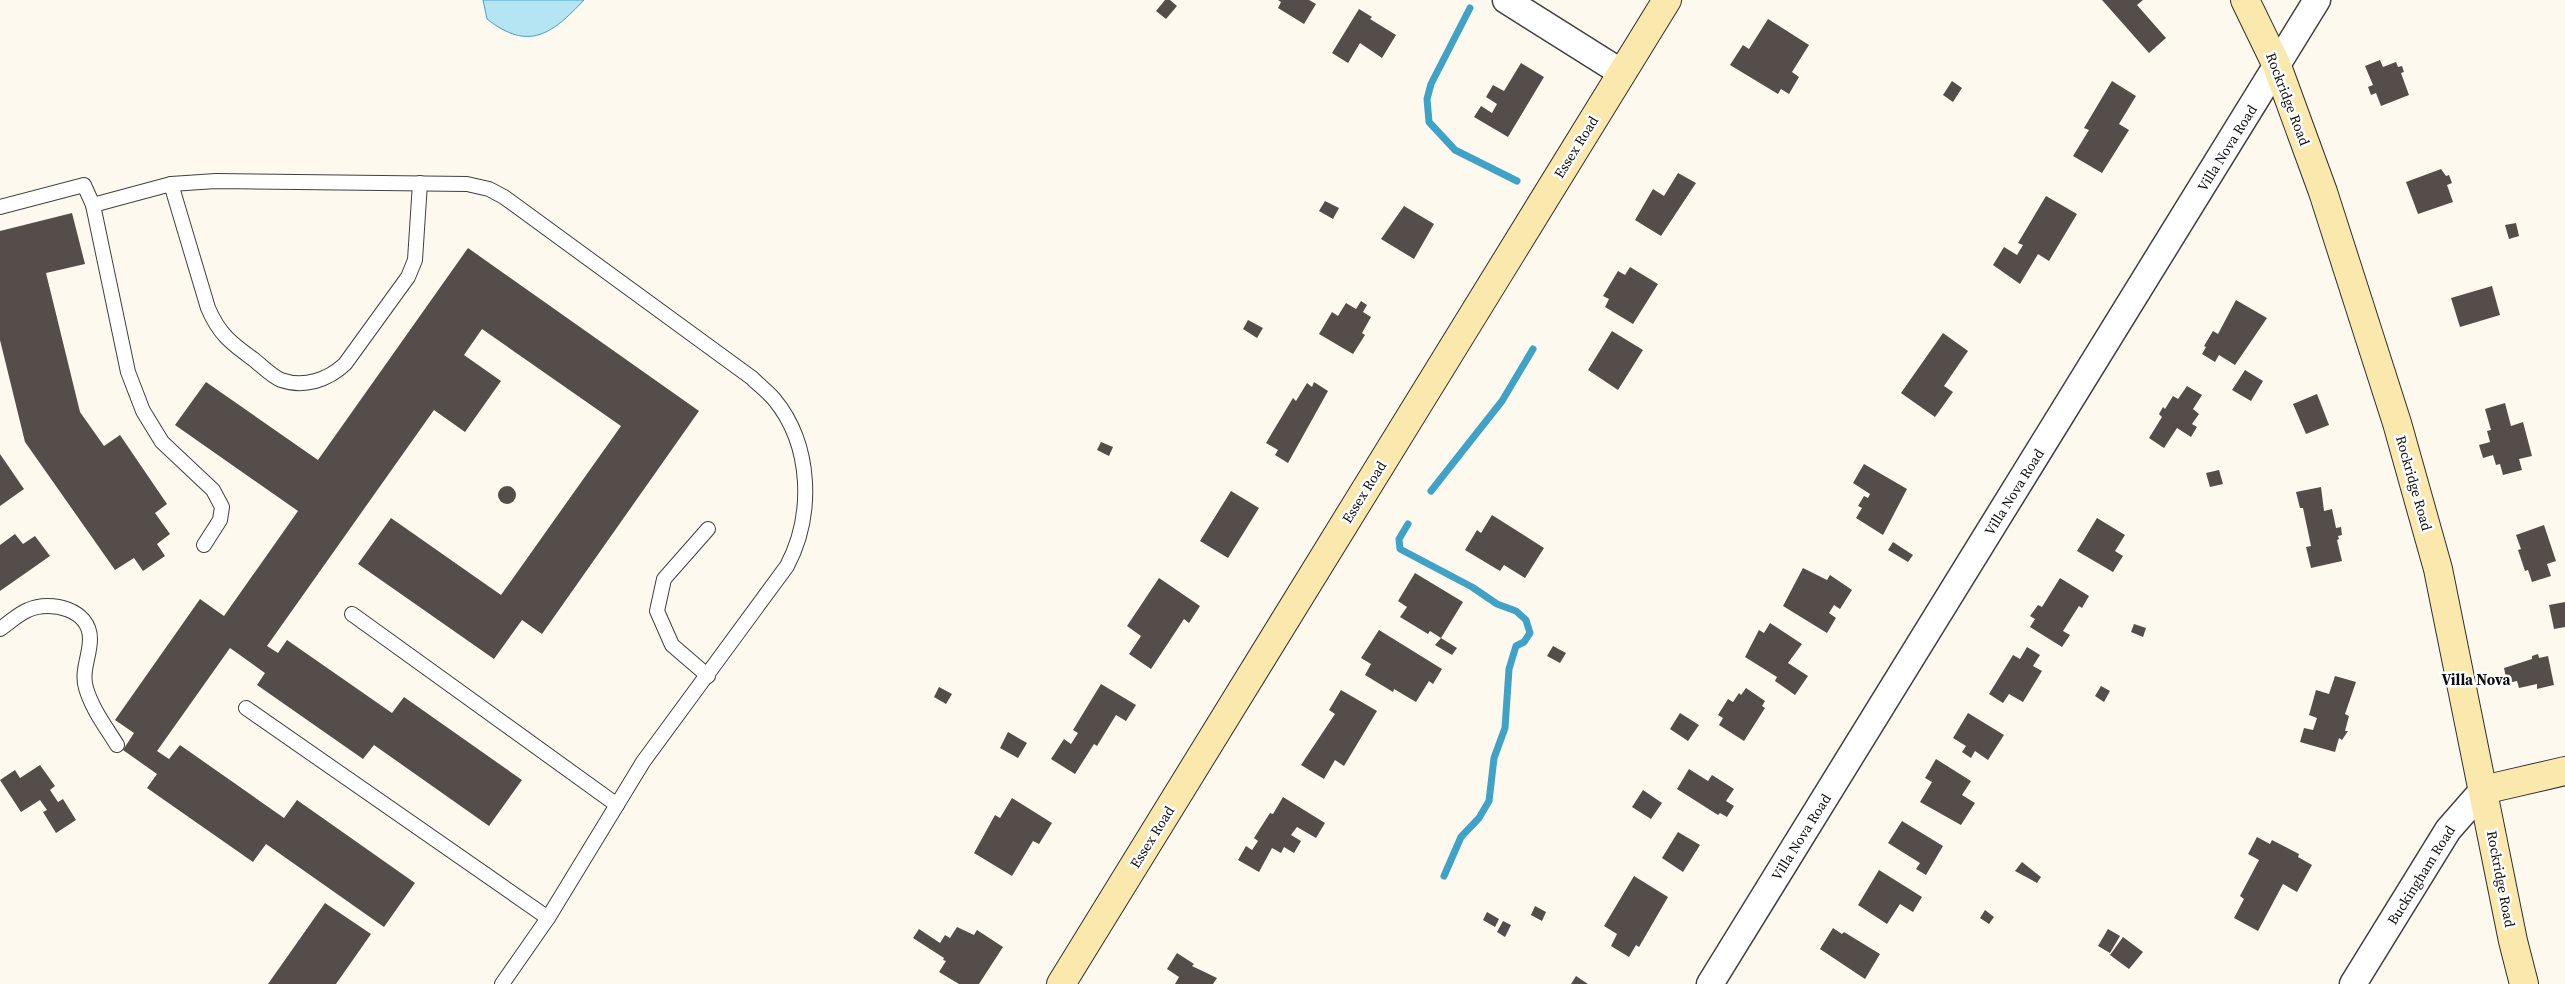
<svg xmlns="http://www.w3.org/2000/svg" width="2565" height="984" font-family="'Source Serif 4',serif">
<rect width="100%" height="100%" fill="#fef9ee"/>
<path fill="#b5e4f3" stroke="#40a2c7" d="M483 0H584C552 34 529 52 487 19Z"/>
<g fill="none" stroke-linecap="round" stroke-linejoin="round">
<g stroke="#40a2c7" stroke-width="7">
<path d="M1470 8 1431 84 1427 99 1429 122 1455 150 1517 181"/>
<path d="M1431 491 1502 401 1533 349"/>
<path d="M1408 524 1399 539 1400 549 1472 587 1497 604 1516 611 1526 620 1530 633 1524 642 1516 646 1509 669 1505 728 1494 758 1489 801 1479 818 1461 837 1444 876"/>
</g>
</g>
<g fill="#554d4a">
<path d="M1165 0H1170L1177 6 1166 19 1156 11Z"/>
<path d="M1278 0H1309L1316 4 1304 24 1278 8 1281 2Z"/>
<path d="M2102 0H2143L2137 5 2166 38 2149 53Z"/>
<path d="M1359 9 1372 17 1370 19 1396 35 1382 58 1360 43 1348 63 1332 53Z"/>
<path d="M1768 19 1809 45 1792 72 1799 77 1789 94 1781 89 1778 94 1730 65 1743 45 1749 49Z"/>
<path d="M2380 60 2383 67 2396 62 2398 67 2402 66 2404 72 2401 73 2409 95 2381 106 2376 93 2371 95 2368 87 2373 85 2365 66Z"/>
<path d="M1521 63 1544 77 1508 137 1474 117 1481 106 1492 113 1497 104 1486 97 1493 85 1504 91Z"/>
<path d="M1952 81 1962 88 1953 102 1943 95Z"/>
<path d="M2112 81 2136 96 2119 124 2129 130 2102 173 2073 156 2089 130 2084 128Z"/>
<path d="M2441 169 2446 176 2449 175 2452 183 2447 185 2453 202 2418 214 2406 182Z"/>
<path d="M1678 173 1696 183 1661 236 1635 220 1653 189 1664 196Z"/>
<path d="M2046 196 2077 214 2049 261 2038 254 2020 284 1993 265 2004 247 2017 255 2023 245 2018 243Z"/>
<path d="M1325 201 1339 208 1333 219 1319 211Z"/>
<path d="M1404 206 1434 224 1414 259 1381 239Z"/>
<path d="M72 213 85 264 46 273 80 412 104 446 120 435 167 504 155 513 170 534 157 544 165 556 143 571 134 558 115 570 25 442 0 340V231Z"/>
<path d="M2516 223 2519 236 2509 239 2505 225Z"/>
<path d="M468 248 699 411 542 634 522 620 494 659 358 564 391 518 501 595 621 426 482 329 464 355 501 381 465 432 434 410 267 646 278 653 287 640 392 713 404 697 522 780 489 826 374 745 363 759 257 685 265 673 230 648 157 751 169 759 180 745 284 818 297 800 415 883 384 927 266 844 253 862 147 788 157 774 123 750 134 733 115 720 200 599 224 616 298 511 175 425 206 382 318 460Z"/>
<path d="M1630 267 1658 284 1633 324 1605 307 1609 299 1603 296 1618 271 1625 275Z"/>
<path d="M2492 286 2500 315 2460 327 2451 298Z"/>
<path d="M2236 300 2267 318 2235 365 2219 355 2215 362 2202 354 2206 347 2204 346 2213 331 2218 334Z"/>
<path d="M1361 301 1367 305 1363 312 1371 317 1362 333 1365 335 1353 354 1319 334 1332 312 1338 316 1346 303 1356 309Z"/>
<path d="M1248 320 1263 328 1257 338 1243 329Z"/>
<path d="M1612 331 1643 350 1618 390 1588 370Z"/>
<path d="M1943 333 1968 351 1944 386 1953 392 1935 417 1901 393Z"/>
<path d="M2245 370 2263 381 2251 401 2232 390Z"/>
<path d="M1314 382 1328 391 1288 463 1275 455 1278 450 1266 443 1293 398 1296 401 1307 383 1312 387Z"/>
<path d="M2187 386 2202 395 2193 409 2199 414 2192 424 2197 427 2191 437 2177 428 2164 448 2149 438 2162 417 2159 414 2163 407 2165 409 2173 396 2178 399Z"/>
<path d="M2317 394 2329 425 2306 434 2293 404Z"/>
<path d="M2505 403 2511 426 2523 422 2532 456 2519 459 2522 470 2503 475 2500 464 2496 465 2493 455 2483 458 2479 445 2490 442 2487 431 2491 430 2485 409Z"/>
<path d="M1101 442 1113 447 1109 456 1097 450Z"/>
<path d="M0 454 24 489 0 506Z"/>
<path d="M1864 464 1907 489 1883 535 1856 518 1862 508 1858 506 1864 496 1868 498 1870 494 1853 483Z"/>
<path d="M2219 470 2223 484 2210 487 2206 473Z"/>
<circle cx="507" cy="495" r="9"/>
<path d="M2321 487 2324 511 2332 509 2336 528 2341 527 2342 535 2338 536 2339 539 2337 540 2342 561 2311 568 2306 547 2311 546 2303 508H2300L2296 492Z"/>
<path d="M1231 491 1259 508 1228 558 1200 541Z"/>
<path d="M1492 515 1544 548 1525 578 1504 565 1500 571 1465 550 1477 530 1481 533Z"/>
<path d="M2097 518 2125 535 2115 551 2123 556 2113 572 2077 551Z"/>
<path d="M2544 525 2556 561 2547 564 2551 576 2532 582 2528 570 2525 571 2518 550 2521 549 2516 535Z"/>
<path d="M15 534 23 544 35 536 50 556 0 591V545Z"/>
<path d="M1893 542 1913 555 1908 562 1888 550Z"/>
<path d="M1803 568 1827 580 1830 575 1852 590 1840 609 1834 605 1829 613 1836 618 1827 633 1783 606Z"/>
<path d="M1415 573 1463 602 1441 638 1430 631 1428 634 1400 617 1407 607 1398 601Z"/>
<path d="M1159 578 1200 606 1189 623 1184 619 1151 669 1129 654 1141 636 1127 626Z"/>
<path d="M2060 578 2089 596 2082 608 2079 606 2063 631 2070 635 2062 647 2030 627 2035 619 2030 616 2038 605 2042 607Z"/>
<path d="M2565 602V627L2554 629 2549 605Z"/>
<path d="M1770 623 1802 644 1788 663 1808 676 1795 695 1775 681 1777 677 1745 657 1759 630 1764 633Z"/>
<path d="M2134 624 2146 628 2143 637 2131 632Z"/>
<path d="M1379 630 1442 669 1433 684 1429 681 1416 702 1394 689 1393 692 1365 675 1371 664 1361 658Z"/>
<path d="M1441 638 1457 648 1452 655 1435 645Z"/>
<path d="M1553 646 1566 653 1560 663 1547 656Z"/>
<path d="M2027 647 2040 655 2033 666 2042 671 2023 702 2009 694 2003 703 1989 694 2013 655 2020 659Z"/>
<path d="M2538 654 2539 658 2548 656 2554 685 2537 689V684L2519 688 2517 681 2507 683 2504 668 2532 659V656Z"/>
<path d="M2335 676 2356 682 2345 714 2349 716 2345 731H2348L2342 740 2339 738 2335 752 2300 742 2304 728 2313 730 2317 718 2309 715 2316 690 2329 694Z"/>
<path d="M1101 684 1136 705 1126 721 1116 715 1097 746 1094 744 1075 774 1051 759 1064 739 1071 744 1078 733 1073 730Z"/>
<path d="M2101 686 2110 691 2104 702 2095 696Z"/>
<path d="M939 687 952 694 946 704 934 697Z"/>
<path d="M1746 688 1765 701 1762 706 1765 708 1744 741 1719 725 1723 718 1718 715 1728 699 1733 702 1739 693 1741 695Z"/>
<path d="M1341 690 1377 711 1344 766 1335 760 1324 779 1301 765 1335 714 1329 710Z"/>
<path d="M1680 713 1699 725 1688 741 1670 729Z"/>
<path d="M1968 713 2004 735 1988 760 1975 751 1971 758 1962 752 1966 746 1953 738Z"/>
<path d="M1008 732 1027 743 1018 758 1000 748Z"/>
<path d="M1936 759 1971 781 1962 795 1975 803 1961 825 1920 802 1932 782 1925 778Z"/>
<path d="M40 765 55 786 50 790 58 802 63 799 76 820 56 833 43 812 47 810 40 800 21 812 0 780 15 770 20 778Z"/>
<path d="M1689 769 1708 781 1712 775 1734 789 1726 801 1734 806 1727 817 1720 813 1718 815 1677 789Z"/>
<path d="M1643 790 1662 803 1651 819 1632 807Z"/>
<path d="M1283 797 1325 823 1316 838 1297 827 1291 835 1301 841 1294 853 1284 847 1281 853 1272 848 1259 872 1238 860 1246 846 1252 850 1258 841 1254 838 1270 813 1273 814Z"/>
<path d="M1012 798 1052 823 1039 844 1033 841 1012 876 974 853 995 815 1000 818Z"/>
<path d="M1902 821 1943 846 1926 875 1916 869 1920 863 1888 843Z"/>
<path d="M1678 832 1700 845 1683 872 1662 858Z"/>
<path d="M2257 837 2270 844 2272 840 2299 854 2298 857 2312 865 2297 892 2283 884 2258 931 2234 918 2244 899 2240 896 2259 860 2248 854Z"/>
<path d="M2022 862 2041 877 2037 883 2015 871Z"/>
<path d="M1879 870 1922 897 1913 912 1900 904 1887 924 1858 905Z"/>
<path d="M1634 876 1668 897 1639 947 1636 945 1629 957 1611 946 1617 934 1604 926Z"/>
<path d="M325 903 371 934 336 984H268Z"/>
<path d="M1535 906 1546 912 1542 921 1531 915Z"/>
<path d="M1985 910 1994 917 1989 924 1980 918Z"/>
<path d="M1487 912 1499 919 1495 927 1483 920Z"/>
<path d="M1503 921 1511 925 1505 937 1497 932Z"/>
<path d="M957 927 974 935 977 930 1003 947 979 984H959L939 972 946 961 943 960 944 958 913 938 919 929 940 943 945 935 950 938Z"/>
<path d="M1833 928 1842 934 1844 932 1880 954 1865 979 1820 949Z"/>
<path d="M2108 929 2120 936 2110 953 2098 946Z"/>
<path d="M2123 937 2143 952 2129 969 2110 955Z"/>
<path d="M1177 953 1194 964 1192 966 1217 978 1213 984H1175L1179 977 1167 969Z"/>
<path d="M1576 976 1588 984H1571Z"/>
</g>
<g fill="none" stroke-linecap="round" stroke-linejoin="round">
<g stroke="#404040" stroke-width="16">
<g id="lane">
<path d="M171 184 208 308C219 334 231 343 253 359 261 365 271 376 281 380 304 388 328 380 345 364L408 277 415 260 420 183"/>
<path d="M93 205 171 184 216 181 467 184 489 189 504 197 752 378C759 385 768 392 774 399 812 445 814 515 787 566L643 762 548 918 502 984"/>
<path d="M0 207 84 185 93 205 128 372 143 411 162 442 213 490 222 507 220 520 204 545"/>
<path d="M708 529 664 579 657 611 672 645 708 676"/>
<path d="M352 614 617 805"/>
<path d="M0 629C9 623 18 614 28 610 51 600 90 609 90 639 90 656 81 671 86 688 92 709 106 727 117 745"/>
<path d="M246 708 548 918"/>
</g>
</g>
<g stroke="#404040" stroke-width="29">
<g id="street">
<path d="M1506 0 1622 73"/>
<path d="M1710 984 2317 0"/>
<path d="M2353 984 2448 830 2483 790"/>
</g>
</g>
<g stroke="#2f2f2f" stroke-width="30">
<g id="secondary">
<path d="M2245 0 2277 66 2323 192 2397 423 2438 569 2513 941 2524 984"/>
<path d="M2483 790 2565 771"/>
<path d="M1061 984 1667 0"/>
</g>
</g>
<use href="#lane" stroke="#fff" stroke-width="14"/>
<use href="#street" stroke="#fff" stroke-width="26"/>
<use href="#secondary" stroke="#fbe8ac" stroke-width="28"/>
</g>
<g text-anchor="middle" stroke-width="5" stroke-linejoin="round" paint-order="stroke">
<g font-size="14" fill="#0d0d0d" stroke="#fff">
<text transform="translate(2288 99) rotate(69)" y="5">Rockridge Road</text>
<text transform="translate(1576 147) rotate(-58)" y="5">Essex Road</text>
<text transform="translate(2227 148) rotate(-58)" y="5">Villa Nova Road</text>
<text transform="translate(2414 483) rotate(74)" y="5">Rockridge Road</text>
<text transform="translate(1364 492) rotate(-58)" y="5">Essex Road</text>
<text transform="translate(2014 492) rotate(-58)" y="5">Villa Nova Road</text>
<text transform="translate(1152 837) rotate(-58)" y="5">Essex Road</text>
<text transform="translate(1801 837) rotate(-58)" y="5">Villa Nova Road</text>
<text transform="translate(2421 875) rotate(-58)" y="5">Buckingham Road</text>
<text transform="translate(2501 879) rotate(79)" y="5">Rockridge Road</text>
</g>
<g font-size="15" font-weight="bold" fill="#0d0d0d" stroke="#fff">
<text x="2476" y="685">Villa Nova</text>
</g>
</g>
</svg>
